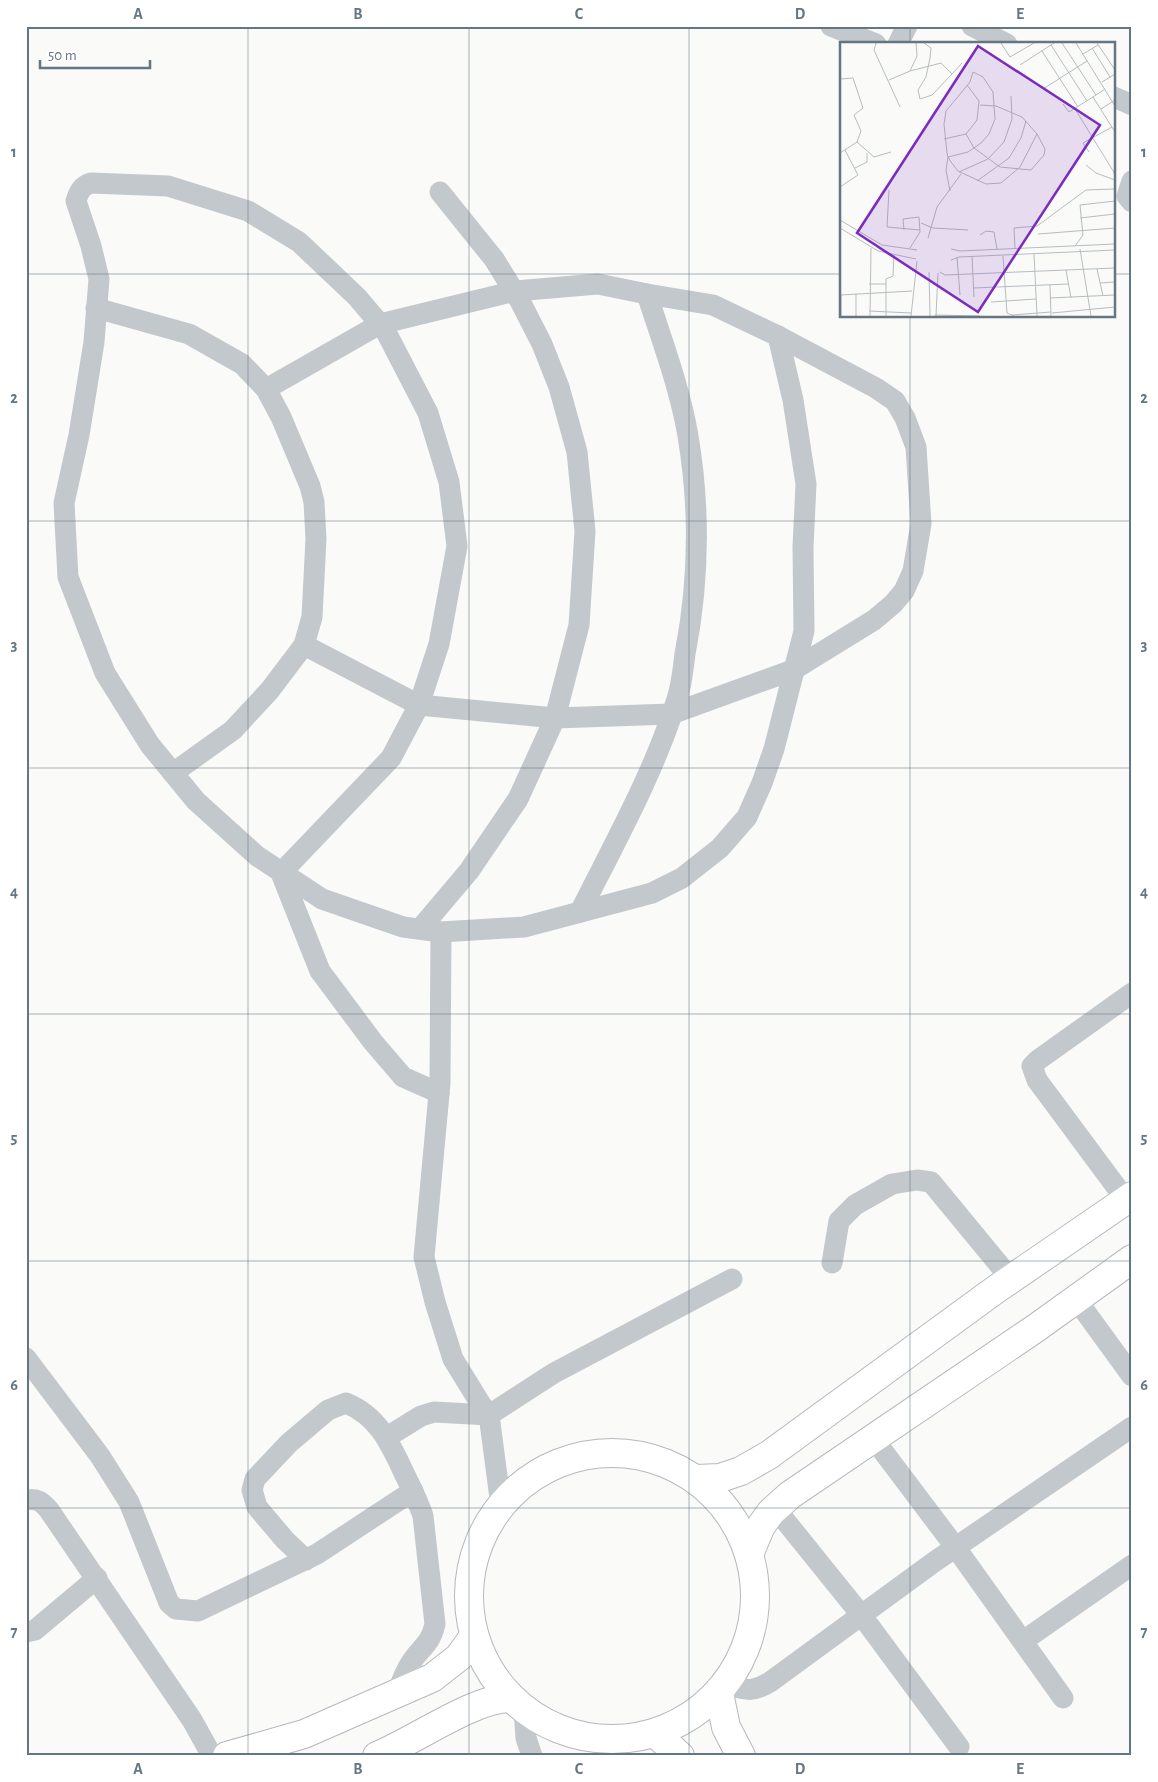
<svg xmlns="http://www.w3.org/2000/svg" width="1158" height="1782" font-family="'Alegreya Sans',sans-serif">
<rect width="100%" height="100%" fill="#fafaf8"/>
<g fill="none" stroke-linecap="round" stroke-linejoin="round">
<g stroke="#b5babe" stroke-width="30">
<g id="major">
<path d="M697 1479 720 1478 741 1471 769 1455 995 1290 1132 1196"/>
<path d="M750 1552 761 1526 771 1512 790 1495 1036 1328 1132 1259"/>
</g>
</g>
<g stroke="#b4b9bd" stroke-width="30">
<g id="highway">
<circle cx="612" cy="1596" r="143"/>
<path d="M719 1693 726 1727 741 1756"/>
<path d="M655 1733 680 1756"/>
<path d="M227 1756 304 1734 432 1678 459 1657 474 1636"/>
<path d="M377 1756C414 1741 474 1698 510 1698"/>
</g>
</g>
<g stroke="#c3c8cc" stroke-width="21">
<path d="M831 26 876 44"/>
<path d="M972 26 1007 44"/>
<path d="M898 44 907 26"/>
<path d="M1114 97 1132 105"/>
<path d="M1132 181 1127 196 1132 202"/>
<path d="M96 308 189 334 242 364 266 389 281 417 310 486 314 502 316 539 312 617 304 645 270 690 233 730 173 773"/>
<path d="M266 389 380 324 515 291 598 284 647 294 713 305 778 336 876 388 895 401 905 418 916 447 921 524 913 571 904 591 893 604 874 620 793 670 671 714 555 718 419 705 304 645"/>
<path d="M580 912C615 842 654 773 677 699 682 684 683 669 685 654 699 582 700 508 688 436 680 388 662 341 647 294"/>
<path d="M420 929 469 871 518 799 555 718 579 625 585 531 577 452 559 387 542 344 520 301 494 259 440 192"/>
<path d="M441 932 440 1083 424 1257 435 1302 453 1359 480 1403 489 1415 501 1506"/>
<path d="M439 1093 403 1077 373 1042 320 971 281 873 391 758 419 705 439 644 457 546 449 482 428 413 385 330 357 297 299 242 248 211 168 186 91 183C82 186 79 191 76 201L91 246 99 279 94 342 79 435 64 503 68 577 105 673 150 745 196 801 257 856 322 899 403 927 441 932 524 927 652 893 682 878 720 848 747 817 762 783 774 749 804 631 803 547 806 484 793 400 778 336"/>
<path d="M1126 1200 1037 1080 1032 1066 1038 1060 1132 993"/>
<path d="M832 1263 839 1221 855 1205 892 1184 917 1180 931 1182 1011 1279"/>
<path d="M1076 1299 1132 1376"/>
<path d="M26 1358 100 1456 129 1502 169 1603 176 1609 198 1611 317 1554 413 1491"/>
<path d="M387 1437 421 1416 434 1412 489 1415 554 1373 732 1279"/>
<path d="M873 1438 956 1548 1063 1698"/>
<path d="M26 1500C38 1498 42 1502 49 1510L192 1720 212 1756"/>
<path d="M775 1508 862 1616 959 1747"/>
<path d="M306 1560 285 1540 257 1507 252 1490 255 1479 289 1443 328 1410 346 1403C378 1416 390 1443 404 1473 411 1487 418 1501 423 1516L435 1624C430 1645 423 1645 412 1661 405 1671 401 1684 396 1694"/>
<path d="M26 1632 35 1630 97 1578"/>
<path d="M1023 1641 1132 1565"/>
<path d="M724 1684C745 1689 750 1694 770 1682L934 1562 1132 1427"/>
<path d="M524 1710 526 1738 532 1756"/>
</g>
<use href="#major" stroke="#fff" stroke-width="28"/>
<use href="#highway" stroke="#fff" stroke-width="28"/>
</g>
<path fill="none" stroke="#657683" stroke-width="1" stroke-opacity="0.55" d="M248 26V1756M469 26V1756M689 26V1756M910 26V44M26 274H842M1114 274H1132M910 316V1756M26 521H1132M26 768H1132M26 1014H1132M26 1261H1132M26 1508H1132"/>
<g transform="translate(840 42)">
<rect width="275" height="275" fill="#fafaf8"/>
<path fill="none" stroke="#b5bdc2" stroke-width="1" d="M36 1 34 8 60 65M76 1 77 14 70 29 101 21 112 32 122 21M84 1 91 6 90 16 86 35 78 48 80 57 92 53 112 32M161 1 170 15 194 1M222 1 256 53 265 47M236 1 275 64M257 1 275 28M211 3 247 59M252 6 270 35M202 9 238 65M243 12 258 3M180 23 214 1M0 37 13 36 23 66 14 73 21 89 17 100 0 111M49 38 70 29M262 40 275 32M203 47 247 19M253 55 275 90M223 62 229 70 256 53M235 67 275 132M261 67 275 58M126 92 134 106 160 125 191 128 204 113 205 107 197 92 182 75 156 64 140 63M104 97 126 92 137 78 139 59 127 43M17 100 34 115 51 110M249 110 243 101 272 85M246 123 256 131 275 138M15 126 27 120V111M119 130 148 117 164 100 172 77 171 54M137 139 169 116 181 96 186 79M0 145 18 133 5 108M49 148 47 185 80 188M110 149 106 128 108 115 128 110 141 101 149 92 155 77 153 50 143 35 133 30 130 40 106 69 104 82 107 111 108 115 111 120 118 129 146 142 161 141 180 125 197 92M240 176 275 172M0 178 42 203 77 208M81 181 93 186 128 188M0 186 38 209 76 217M64 188 63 177 79 175 80 190 70 206M198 192 275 186M140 193 146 189 154 190 157 207M88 196 97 165 121 132M235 204 243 193 240 163 275 159M111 207 120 209 275 202M175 207 174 186 197 184 246 148 275 147M240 207 251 274M194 212 197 274M132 214 134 255M163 214 167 271 174 274M117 215 120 253M111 218 119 215 275 208M257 227 263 254M226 228 231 256M89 230 90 274M100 230 105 233 275 226M260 241 275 240M29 242H46M210 243 211 274M134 246 228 242M0 253 72 249M210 256 275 253M151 260 196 257M29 269 71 271M212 271 275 265M95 273 140 274M172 273 211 270M1 274V253M16 274V252M30 274 31 206M46 274V237L53 234 54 213M71 274 77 219M96 274 98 231"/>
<path fill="#7b2cbf" fill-opacity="0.15" stroke="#7b2cbf" stroke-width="2.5" d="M138 4 260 83 138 270 17 191Z"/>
<rect width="275" height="275" fill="none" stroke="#657683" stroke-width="2.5"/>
</g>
<rect width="1158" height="1782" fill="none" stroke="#ffffff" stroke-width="55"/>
<path d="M40 60v8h110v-8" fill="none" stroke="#657683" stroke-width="2.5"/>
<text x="48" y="60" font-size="15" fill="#657683" stroke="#ffffff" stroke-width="4" paint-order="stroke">50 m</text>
<rect x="28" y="28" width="1102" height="1726" fill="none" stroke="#657683" stroke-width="2"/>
<g font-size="16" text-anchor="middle" font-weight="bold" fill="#657683">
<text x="138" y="19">A</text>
<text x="358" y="19">B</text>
<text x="579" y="19">C</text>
<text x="800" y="19">D</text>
<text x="1020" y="19">E</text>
<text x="14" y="157">1</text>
<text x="1144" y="157">1</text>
<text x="14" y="403">2</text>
<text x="1144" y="403">2</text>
<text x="14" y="650">3</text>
<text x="1144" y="650">3</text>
<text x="14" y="897">4</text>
<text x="1144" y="897">4</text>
<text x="14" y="1143">5</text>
<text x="1144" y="1143">5</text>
<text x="14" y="1390">6</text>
<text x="1144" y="1390">6</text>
<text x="14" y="1637">7</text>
<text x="1144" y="1637">7</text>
<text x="138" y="1774">A</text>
<text x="358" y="1774">B</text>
<text x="579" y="1774">C</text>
<text x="800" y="1774">D</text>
<text x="1020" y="1774">E</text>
</g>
</svg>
